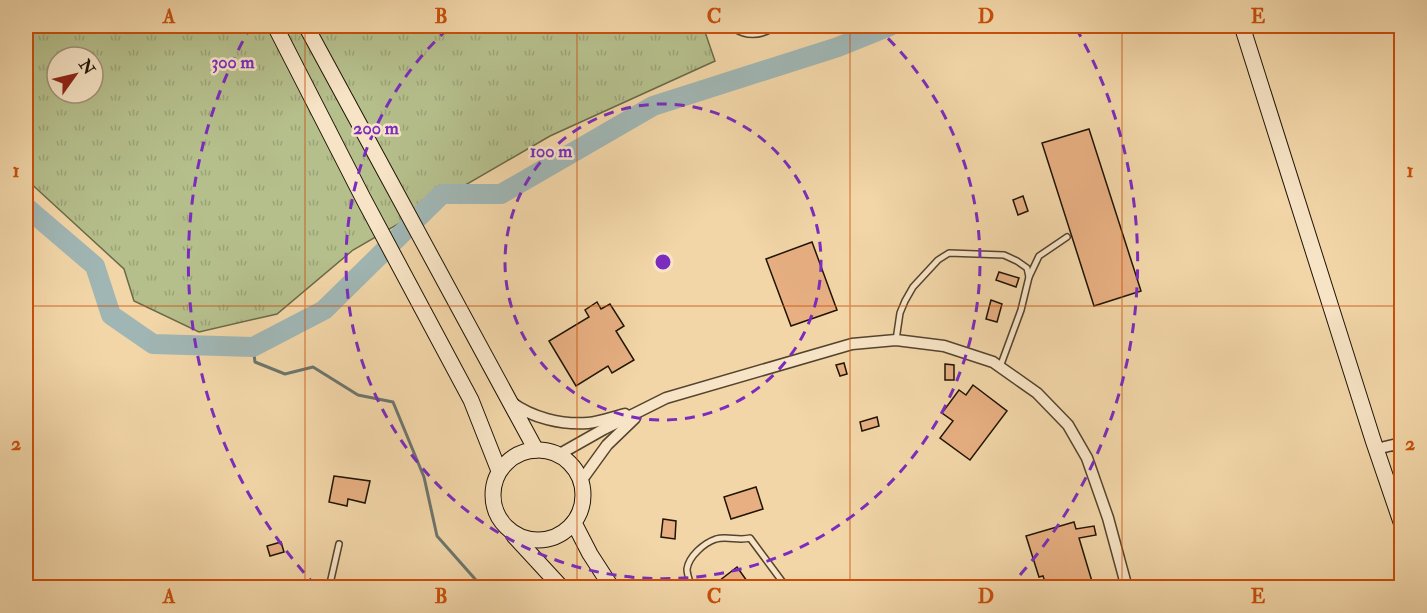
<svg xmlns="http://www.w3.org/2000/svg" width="1427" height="613" font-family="'IM FELL Double Pica',serif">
<defs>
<pattern id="grass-tufts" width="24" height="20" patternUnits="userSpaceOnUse" patternTransform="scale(1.5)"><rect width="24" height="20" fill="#b5bf8c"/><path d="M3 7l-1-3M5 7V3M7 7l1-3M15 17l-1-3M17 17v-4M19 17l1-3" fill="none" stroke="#9ba377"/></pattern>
</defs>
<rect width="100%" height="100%" fill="#f2d6a8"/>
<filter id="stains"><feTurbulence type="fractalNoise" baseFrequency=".00333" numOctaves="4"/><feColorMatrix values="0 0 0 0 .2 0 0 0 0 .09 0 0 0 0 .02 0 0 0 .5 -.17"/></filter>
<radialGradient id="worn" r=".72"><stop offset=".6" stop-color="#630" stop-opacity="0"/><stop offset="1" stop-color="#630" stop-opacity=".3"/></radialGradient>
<path fill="url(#grass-tufts)" stroke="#6a6a48" stroke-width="1.5" fill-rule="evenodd" d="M26 26H703L715 61 550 136 353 250 277 314 199 332 134 301 124 269 26 179ZM57 57H93V93H57Z"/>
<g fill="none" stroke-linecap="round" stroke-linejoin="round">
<path stroke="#6c756e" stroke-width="3" d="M253 347 255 362 285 374 313 367 358 395 393 402 424 477 437 536 483 588"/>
<path stroke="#a0b6b4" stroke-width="20" d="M26 207 95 266 111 315 153 344 253 347 324 310 442 194H501L653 106 838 47 890 26"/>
</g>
<g fill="#e7af82" stroke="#1f1405" stroke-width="1.5">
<path d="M1089 129 1141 291 1094 306 1042 143Z"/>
<path d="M1023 196 1028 211 1018 215 1013 200Z"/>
<path d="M812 242 837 310 791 326 766 259Z"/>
<path d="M999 272 1019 278 1016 287 996 280Z"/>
<path d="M991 300 1002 304 997 322 986 319Z"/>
<path d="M597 302 601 309 610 304 624 326 616 331 634 360 612 373 608 366 576 386 549 341 589 317 585 310Z"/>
<path d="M844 363 847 374 840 376 836 365Z"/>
<path d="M945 364 954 365V380H945Z"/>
<path d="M973 385 1007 411 970 460 940 438 953 421 942 413 959 390 966 395Z"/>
<path d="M877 417 879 426 862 431 860 422Z"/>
<path d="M334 476 370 481 365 503 348 499 347 506 329 502Z"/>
<path d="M756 487 763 509 731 519 724 497Z"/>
<path d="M663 519 676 521 675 539 661 537Z"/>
<path d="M1074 522 1076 529 1094 526 1096 535 1079 538 1094 588H1062L1061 585 1047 588 1043 576 1039 577 1026 536Z"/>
<path d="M281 542 284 552 270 556 267 546Z"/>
<path d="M737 567 752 588H710Z"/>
</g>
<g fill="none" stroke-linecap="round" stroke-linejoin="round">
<g stroke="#54442e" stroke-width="8">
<g id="lane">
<path d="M1029 277 1039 256 1067 237"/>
<path d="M896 340 900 313 905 301 913 287 938 260 949 253 1004 255 1017 261 1027 268 1029 277 1021 310 1000 367"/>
<path d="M329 588 339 544"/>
<path d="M692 588C690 582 687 575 687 569 689 556 704 543 716 539 727 536 739 541 750 538L787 588"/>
</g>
</g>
<g stroke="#54442e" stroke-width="13">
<g id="street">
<path d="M735 26C747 34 760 33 772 26"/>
<path d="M511 402C532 418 562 425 588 423 600 422 613 417 625 414"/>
<path d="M1376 449 1393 445 1402 449"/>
<path d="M558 455 604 429 666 398 852 344 896 340 944 346 993 362 1037 393 1068 425 1087 458 1108 518 1127 588"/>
<path d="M581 481 607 445 635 418"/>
</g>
</g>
<g stroke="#1f1405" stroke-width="17">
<g id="secondary">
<path d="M275 26 363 198 471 400 499 471"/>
<path d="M306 26 536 450"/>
<path d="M1242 26 1373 440 1402 525"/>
<circle cx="538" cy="495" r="45"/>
<path d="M574 523 590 554 612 588"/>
<path d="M514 536 562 588"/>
</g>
</g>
<use href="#lane" stroke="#f7e4c6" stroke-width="5"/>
<use href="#street" stroke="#f7e4c6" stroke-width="10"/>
<use href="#secondary" stroke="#f7e4c6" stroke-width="15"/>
</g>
<path fill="none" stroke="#ca4f0b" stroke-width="1.5" stroke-opacity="0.55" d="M305 26V588M577 26V588M850 26V588M1122 26V588M26 306H1402"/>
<g fill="none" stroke="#7b2cbf" stroke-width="3" stroke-dasharray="10 8">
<circle cx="663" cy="262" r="158"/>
<path d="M875 26A317 317 0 1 1 451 26"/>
<path d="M316 586A475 475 0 0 1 250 28M1076 28A475 475 0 0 1 1010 586"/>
</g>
<circle cx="663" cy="262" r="9" fill="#7b2cbf" stroke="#f7e4c6" stroke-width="3"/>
<g font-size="18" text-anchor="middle" font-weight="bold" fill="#7b2cbf" stroke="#f7e4c6" stroke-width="5" stroke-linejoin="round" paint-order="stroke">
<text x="233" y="68">300 m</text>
<text x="376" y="134">200 m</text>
<text x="551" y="157">100 m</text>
</g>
<rect width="1427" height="613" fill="none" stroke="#f2d6a8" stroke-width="66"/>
<g transform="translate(75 75) rotate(56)"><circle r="28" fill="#f7e4c6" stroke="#a19179" stroke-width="1.5"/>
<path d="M0-4.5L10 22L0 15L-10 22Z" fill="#8f2418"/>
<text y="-9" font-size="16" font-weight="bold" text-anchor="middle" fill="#1f1405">N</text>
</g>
<rect x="33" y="33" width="1361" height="547" fill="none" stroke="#ca4f0b" stroke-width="2"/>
<g font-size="20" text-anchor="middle" font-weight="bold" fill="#ca4f0b">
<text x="169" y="23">A</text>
<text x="441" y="23">B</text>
<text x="714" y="23">C</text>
<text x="986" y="23">D</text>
<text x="1258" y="23">E</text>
<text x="16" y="177">1</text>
<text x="1410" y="177">1</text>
<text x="16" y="450">2</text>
<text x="1410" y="450">2</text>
<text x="169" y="603">A</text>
<text x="441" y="603">B</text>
<text x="714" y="603">C</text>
<text x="986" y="603">D</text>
<text x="1258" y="603">E</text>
</g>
<rect width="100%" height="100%" filter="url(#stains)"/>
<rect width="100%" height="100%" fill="url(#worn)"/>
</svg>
